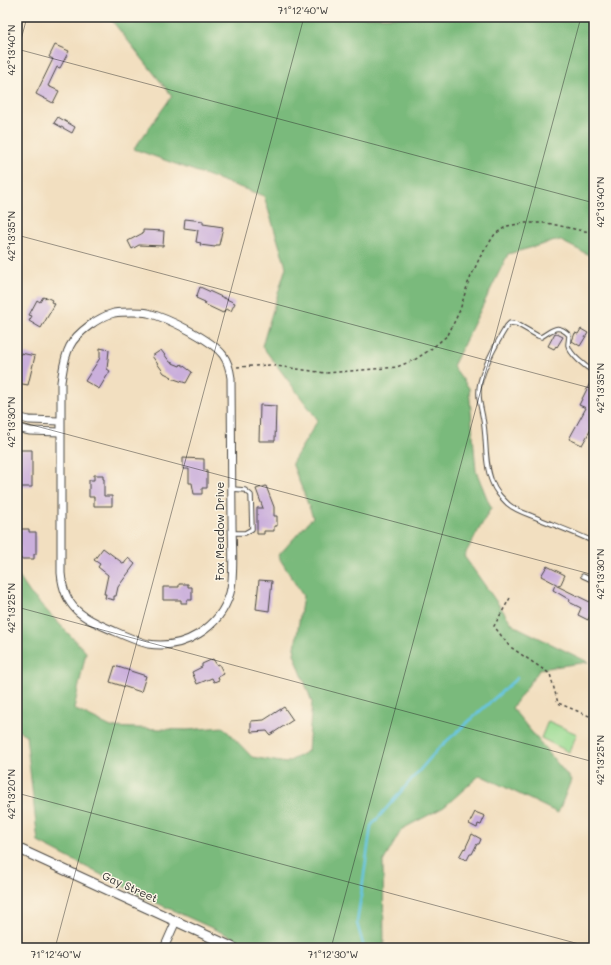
<svg xmlns="http://www.w3.org/2000/svg" width="611" height="965" font-family="Mali,sans-serif">
<rect width="100%" height="100%" fill="#fcf5e5"/>
<filter id="ink" filterUnits="userSpaceOnUse"><feTurbulence type="fractalNoise" baseFrequency=".025" numOctaves="2"/><feDisplacementMap in="SourceGraphic" scale="8" xChannelSelector="R" yChannelSelector="G"/><feConvolveMatrix kernelMatrix="1 2 1 2 8 2 1 2 1" color-interpolation-filters="sRGB"/></filter>
<filter id="wash" filterUnits="userSpaceOnUse"><feTurbulence type="fractalNoise" baseFrequency=".012" numOctaves="4" result="noise"/><feDisplacementMap in="SourceGraphic" scale="16" xChannelSelector="R" yChannelSelector="G"/><feGaussianBlur stdDeviation="0.9" result="paint"/><feColorMatrix in="noise" values="0 0 0 0 0 0 0 0 0 0 0 0 0 0 0 0 0 1.4 0 .05"/><feComposite in="paint" operator="in"/></filter>
<g filter="url(#wash)">
<rect width="100%" height="100%" fill="#f2dfc0"/>
<path fill="#98da91" stroke="#62825e" d="M548 721 577 734 569 752 541 738Z"/>
<path fill="#7aba7b" stroke="#527253" d="M109 17H594V265L591 256 559 240 508 254 453 366 469 388 476 471 491 508 464 556 513 625 588 662 540 669 512 708 571 780 558 813 480 775 444 807 402 829 383 862 384 948H256L150 900 38 842 26 735 17 730V574L30 593 86 652 74 709 111 727 187 730 223 727 252 757 286 763 308 751 312 702 294 654 303 596 278 556 313 517 292 463 318 420 262 346 286 267 264 196 134 149 172 96Z"/>
<g fill="none" stroke-linecap="round" stroke-linejoin="round">
<path stroke="#67c6e5" stroke-width="2.5" d="M364 948 357 923 371 826 439 748 517 678"/>
</g>
<g id="blocks">
<g fill="#caafdc">
<path d="M55 45 69 51 60 68 57 67 48 86 59 91 53 103 36 94 53 59 49 57Z"/>
<path d="M58 117 75 127 72 133 54 123Z"/>
<path d="M185 219 203 221V224L223 227 219 245H216L215 247 200 245 201 243 196 242 198 230 184 228Z"/>
<path d="M143 230 164 231 163 246 139 245 132 249 128 241 143 233Z"/>
<path d="M200 287 235 303 231 311 226 309 223 313 204 304 205 302 196 298Z"/>
<path d="M43 297 45 298 46 297 52 300 51 302 55 304 41 328 29 321 32 316 29 315 37 300 40 302Z"/>
<path d="M581 329 588 333 580 346 572 341 575 333 578 334Z"/>
<path d="M555 333 563 337 557 347 556 346 554 349 548 346Z"/>
<path d="M100 348 109 350 107 369 110 371 99 389 85 381 100 358Z"/>
<path d="M161 350 170 362 180 366 181 364 192 372 186 383 171 378 172 377 164 373 152 356Z"/>
<path d="M21 353 35 356 28 385 17 383V371Z"/>
<path d="M594 375V424L582 445 569 439 586 408 579 405Z"/>
<path d="M260 405 276 406 275 441H259Z"/>
<path d="M19 450H32V487H18L17 459H19Z"/>
<path d="M183 458 204 459V470H207V488H202V494H194L192 483H189V469H183Z"/>
<path d="M94 475H103V479H104V496H112V506H94V497H89V480H94Z"/>
<path d="M266 486 274 507V516H277V526H274V531H264V534H257V508H263L256 489Z"/>
<path d="M17 529H29V532H36V554H34V559H19V554H17Z"/>
<path d="M103 548 124 564 128 558 135 564 118 587 116 596H114V600L105 598 106 594H104L108 575 98 567 100 564 94 560Z"/>
<path d="M547 566 565 575 560 586 541 576Z"/>
<path d="M259 580 272 581 269 611 256 609Z"/>
<path d="M179 584H188V587H192V600H187V603H181V600H163V587H179Z"/>
<path d="M555 585 594 604V607L588 620 578 615 581 608 569 602 570 600 553 590Z"/>
<path d="M213 659 217 665 219 664 224 674 218 677 219 680 214 682 212 678 197 684 192 672 202 667V664Z"/>
<path d="M115 666 146 676 141 692 110 682Z"/>
<path d="M284 707 293 720 270 735 267 731 251 732V721L264 720Z"/>
<path d="M475 812 485 816 481 825 478 824 477 828 469 824Z"/>
<path d="M472 834 481 839 479 844H477L472 854H470L467 860 459 857 464 848 465 849Z"/>
</g>
</g>
</g>
<g filter="url(#ink)">
<use href="#blocks" fill-opacity="0" stroke="#494641" stroke-width="1"/>
<g fill="none" stroke-linecap="round" stroke-linejoin="round">
<g stroke="#494641" stroke-width="5.5">
<g id="service">
<path d="M594 372C586 367 570 355 568 345 568 342 569 339 569 335 557 323 553 330 541 337L538 336 517 324 510 323 507 326C496 344 485 363 480 383 477 396 481 407 483 419 487 439 484 463 492 482 495 491 501 497 508 504 515 510 524 513 532 516 553 525 574 532 594 542"/>
<path d="M232 489 245 490 251 495 252 529 245 533H232"/>
<path d="M583 576 594 581"/>
</g>
</g>
<g stroke="#494641" stroke-width="9">
<g id="minor">
<path d="M132 312C137 312 143 312 148 313 167 318 211 339 223 355 228 362 230 370 231 378 231 426 232 475 232 523 232 542 235 575 230 593 220 628 184 650 148 644 136 641 125 636 114 631 83 618 64 609 61 573V382C63 370 64 357 70 346 77 332 99 317 114 313 120 312 126 312 132 312Z"/>
<path d="M17 417 29 420 60 421"/>
<path d="M17 428 30 431 60 432"/>
<path d="M164 948 176 921"/>
</g>
</g>
<g stroke="#494641" stroke-width="11">
<path id="tertiary" d="M17 848 234 948"/>
</g>
<g stroke="#494641" stroke-width="1.5" stroke-dasharray="3 3" stroke-linecap="butt">
<path d="M237 367 269 365 326 373 397 367 416 359 431 349 448 335 460 310 468 283 480 257 495 234 507 226 524 223H547L583 231 594 232"/>
<path d="M510 598 494 626 509 646 550 674 558 703 594 718"/>
</g>
<use href="#service" stroke="#fff" stroke-width="3.5"/>
<use href="#minor" stroke="#fff" stroke-width="7"/>
<use href="#tertiary" stroke="#fff" stroke-width="9"/>
</g>
</g>
<path fill="none" stroke="#2b2b2b" stroke-width="1" stroke-opacity="0.45" d="M17 49 594 203M17 55 27 17M17 235 594 389M17 421 594 575M17 607 594 762M17 793 594 948M55 948 304 17M331 948 581 17"/>
<g text-anchor="middle" stroke-width="3" stroke-linejoin="round" paint-order="stroke">
<g font-size="11" fill="#2b2b2b" stroke="#fcf5e5">
<text transform="translate(220 531) rotate(-90)" y="4">Fox Meadow Drive</text>
<text transform="translate(130 887) rotate(24)" y="4">Gay Street</text>
</g>
</g>
<rect width="611" height="965" fill="none" stroke="#fcf5e5" stroke-width="44"/>
<rect x="22" y="22" width="567" height="921" fill="none" stroke="#2b2b2b" stroke-width="1.5"/>
<g font-size="10" text-anchor="middle" fill="#2b2b2b">
<text x="303" y="14">71°12'40"W</text>
<text transform="translate(11 50) rotate(-90)" y="4">42°13'40"N</text>
<text transform="translate(600 202) rotate(-90)" y="4">42°13'40"N</text>
<text transform="translate(11 236) rotate(-90)" y="4">42°13'35"N</text>
<text transform="translate(600 388) rotate(-90)" y="4">42°13'35"N</text>
<text transform="translate(11 422) rotate(-90)" y="4">42°13'30"N</text>
<text transform="translate(600 574) rotate(-90)" y="4">42°13'30"N</text>
<text transform="translate(11 608) rotate(-90)" y="4">42°13'25"N</text>
<text transform="translate(600 760) rotate(-90)" y="4">42°13'25"N</text>
<text transform="translate(11 794) rotate(-90)" y="4">42°13'20"N</text>
<text x="56" y="958">71°12'40"W</text>
<text x="333" y="958">71°12'30"W</text>
</g>
</svg>
